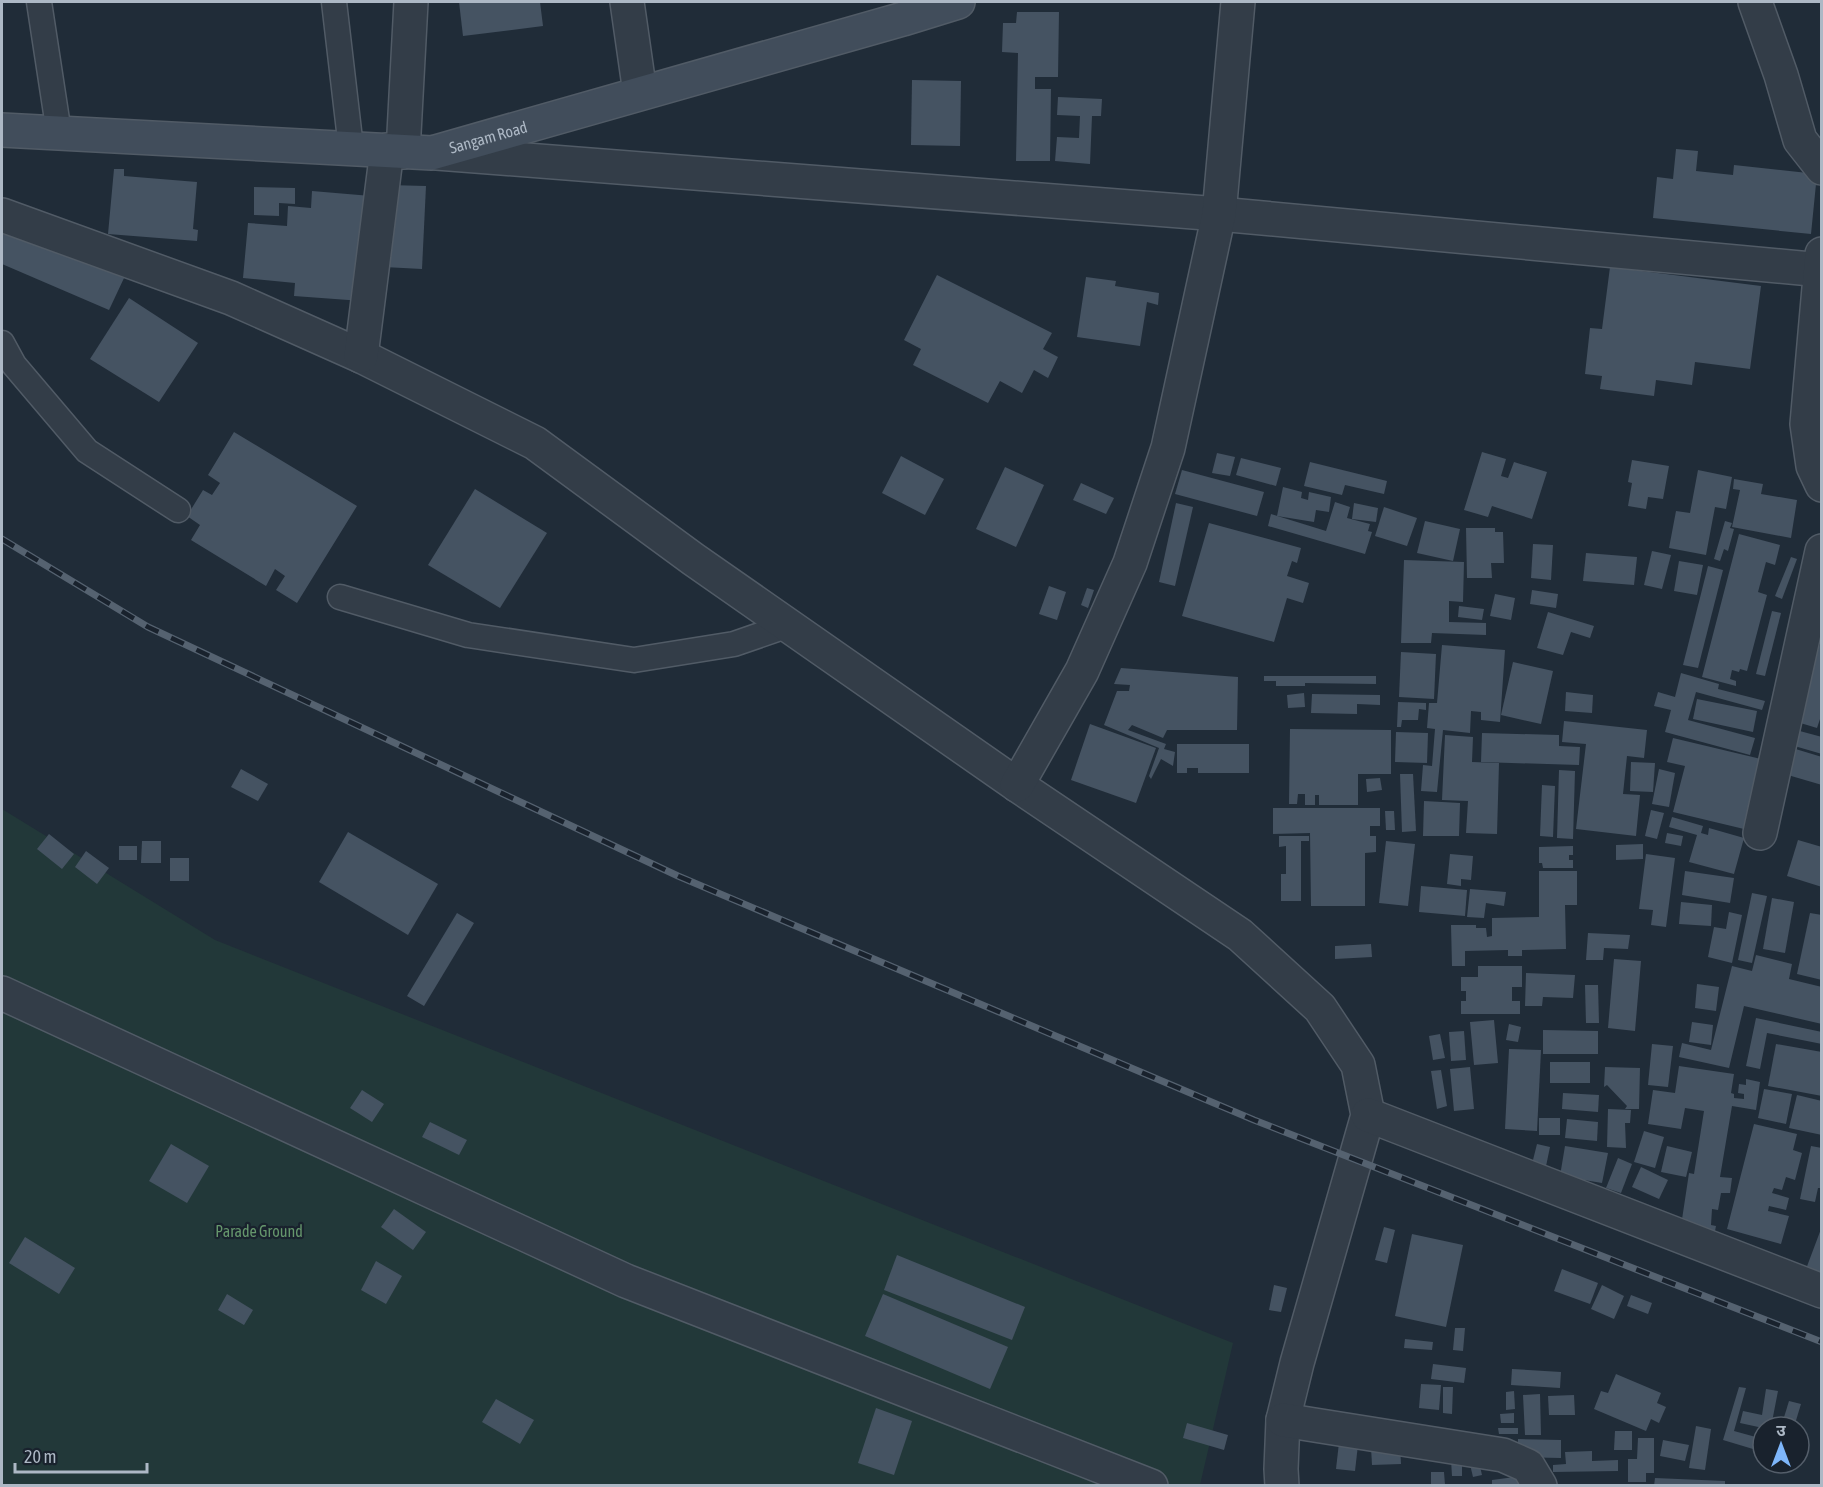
<svg xmlns="http://www.w3.org/2000/svg" width="1823" height="1487" font-family="'Asap Condensed','Noto Sans Devanagari',sans-serif">
<rect width="100%" height="100%" fill="#202c38"/>
<path fill="#223839" d="M2 809 215 940 1233 1343 1200 1485H2Z"/>
<g fill="#455362">
<path d="M459 2H540L543 26 463 36Z"/>
<path d="M1017 12H1059L1058 77H1035V89H1051L1050 161H1016L1018 53 1002 52 1003 23H1016Z"/>
<path d="M912 80 961 81 960 146 911 145Z"/>
<path d="M1058 97 1102 99 1101 116H1092L1090 164 1055 161 1057 137 1079 138 1080 116 1057 115Z"/>
<path d="M1676 149 1698 151 1696 171 1733 175 1734 165 1817 174 1811 234 1653 218 1657 177 1673 179Z"/>
<path d="M114 169H124V176L197 182 193 229 198 230 197 241 108 234Z"/>
<path d="M388 185 426 186 422 269 384 267Z"/>
<path d="M254 187 295 188V204L279 203V216L254 215Z"/>
<path d="M312 191 371 196 362 301 294 296 295 283 243 278 248 223 287 226 288 206 311 208Z"/>
<path d="M2 224 124 278 109 310 2 264Z"/>
<path d="M1610 267 1761 286 1750 369 1695 362 1692 385 1656 380 1654 396 1600 389 1602 376 1585 374 1590 328 1602 329Z"/>
<path d="M937 275 1052 333 1043 349 1058 357 1048 378 1034 370 1022 393 1000 381 988 403 913 365 921 349 904 340Z"/>
<path d="M1086 277 1116 281 1115 286 1159 293 1158 305 1147 302 1140 346 1077 337Z"/>
<path d="M129 298 198 343 159 402 90 359Z"/>
<path d="M234 432 357 506 297 603 276 590 285 576 275 569 266 586 191 540 200 525 187 516 203 490 212 495 220 483 208 475Z"/>
<path d="M1482 452 1506 459 1501 476 1508 478 1514 462 1547 472 1532 519 1492 506 1488 517 1464 510Z"/>
<path d="M1217 453 1235 457 1230 476 1212 473Z"/>
<path d="M901 456 944 479 925 515 882 493Z"/>
<path d="M1241 458 1281 468 1276 486 1236 475Z"/>
<path d="M1632 460 1669 466 1663 499 1648 497 1646 509 1628 506 1632 483 1628 482Z"/>
<path d="M1310 462 1387 481 1384 494 1345 485 1342 495 1304 486Z"/>
<path d="M1005 467 1044 485 1016 547 976 529Z"/>
<path d="M1182 470 1264 492 1257 516 1175 494Z"/>
<path d="M1698 470 1732 477 1726 509 1715 507 1706 555 1669 548 1676 511 1690 513Z"/>
<path d="M1734 479 1763 484 1761 494 1797 500 1791 538 1732 527 1740 490 1733 489Z"/>
<path d="M1081 483 1114 498 1106 514 1073 500Z"/>
<path d="M1283 487 1302 492 1301 498 1308 500 1309 492 1331 497 1329 512 1316 510 1314 522 1277 516Z"/>
<path d="M475 489 547 533 500 608 428 565Z"/>
<path d="M1335 502 1350 507 1347 518 1370 524 1368 531 1372 532 1365 554 1268 526 1271 514 1326 531Z"/>
<path d="M1176 503 1193 507 1175 586 1159 582Z"/>
<path d="M1354 503 1378 508 1376 522 1352 519Z"/>
<path d="M1384 507 1417 518 1407 546 1375 536Z"/>
<path d="M1425 521 1460 529 1453 561 1417 553Z"/>
<path d="M1725 521 1732 523 1730 528 1734 529 1728 551 1724 549 1720 561 1714 559Z"/>
<path d="M1209 523 1301 548 1297 563 1292 561 1287 576 1309 583 1303 603 1287 598 1274 642 1182 616Z"/>
<path d="M1466 528H1495V532H1503L1504 563H1491L1492 578H1467Z"/>
<path d="M1739 534 1780 545 1775 565 1766 562 1758 592 1767 595 1747 671 1740 669 1739 672 1732 670 1730 679 1736 681V686L1702 677Z"/>
<path d="M1533 544 1553 545 1551 580 1531 578Z"/>
<path d="M1652 551 1671 555 1662 589 1644 585Z"/>
<path d="M1586 553 1637 557 1634 585 1583 581Z"/>
<path d="M1791 557 1797 559 1782 599 1775 596Z"/>
<path d="M1404 560 1464 562 1463 602 1449 601V622L1486 623V635L1432 633 1431 643H1401Z"/>
<path d="M1679 561 1703 565 1697 595 1674 591Z"/>
<path d="M1708 566 1723 570 1698 668 1683 665Z"/>
<path d="M1049 586 1066 592 1057 620 1039 614Z"/>
<path d="M1087 588 1094 590 1088 608 1081 605Z"/>
<path d="M1532 590 1558 594 1556 608 1530 604Z"/>
<path d="M1495 594 1515 598 1511 620 1490 616Z"/>
<path d="M1459 606 1484 609 1482 620 1458 617Z"/>
<path d="M1772 611 1781 613 1765 676 1756 674Z"/>
<path d="M1548 612 1594 626 1590 638 1571 632 1563 655 1537 648Z"/>
<path d="M1821 640 1822 713 1817 728 1797 722Z"/>
<path d="M1442 645 1505 650 1500 722 1481 720V712L1471 711 1470 733 1443 730 1437 792 1421 791 1423 765 1432 766 1435 729 1427 728 1429 703H1437Z"/>
<path d="M1401 652 1436 654 1434 699 1399 697Z"/>
<path d="M1513 662 1553 671 1541 724 1501 715Z"/>
<path d="M1121 668 1238 677 1237 730H1167L1163 738 1132 725 1128 730 1166 744 1164 749 1175 752 1173 766 1161 759 1151 779 1149 776 1159 748 1104 725 1117 691H1129L1130 685 1114 684Z"/>
<path d="M1681 673 1719 684 1718 689 1765 701 1762 710 1696 692 1688 720 1755 738 1750 755 1665 732 1671 710 1654 706 1658 692 1675 697Z"/>
<path d="M1264 676H1376V684L1305 683V686H1276V681H1264Z"/>
<path d="M1566 692 1593 695 1592 713 1565 711Z"/>
<path d="M1304 693 1305 707 1288 708 1287 695Z"/>
<path d="M1312 694 1380 695V705L1357 704V714L1311 713Z"/>
<path d="M1697 699 1757 711 1753 732 1693 719Z"/>
<path d="M1398 702 1426 703V710L1419 709 1418 720H1402L1401 727H1397Z"/>
<path d="M1564 721 1647 730 1644 758 1627 756 1623 794 1640 795 1636 836 1576 829 1586 744 1562 742Z"/>
<path d="M1090 724 1156 748 1136 803 1071 780Z"/>
<path d="M1290 729 1391 730V774H1358V805H1319V795H1315V805H1305V794H1298L1297 804H1289Z"/>
<path d="M1796 730 1822 737V754L1791 745Z"/>
<path d="M1396 732 1428 733 1427 763 1395 762Z"/>
<path d="M1482 733 1559 735V746L1580 747 1579 765 1481 762Z"/>
<path d="M1445 735 1473 737 1472 762 1499 763 1497 834 1466 833 1468 801 1442 800Z"/>
<path d="M1673 738 1761 759 1744 829 1673 812 1685 766 1667 762Z"/>
<path d="M1177 744H1249V773H1198V768H1187V773H1177Z"/>
<path d="M1789 747 1822 757V785L1781 773Z"/>
<path d="M1631 762 1655 763 1653 792 1630 791Z"/>
<path d="M241 769 268 784 258 801 231 787Z"/>
<path d="M1659 769 1675 773 1669 807 1652 804Z"/>
<path d="M1559 770 1575 771 1573 839 1557 838Z"/>
<path d="M1400 774H1413L1416 831 1402 832Z"/>
<path d="M1380 778 1382 790 1367 792 1366 779Z"/>
<path d="M1542 785 1555 786 1553 837 1540 836Z"/>
<path d="M1424 801 1460 803 1459 836H1423Z"/>
<path d="M1273 808H1380V826H1370V836H1376V852L1365 853V906H1311L1310 833 1273 834Z"/>
<path d="M1651 810 1664 813 1657 839 1645 836Z"/>
<path d="M1385 811H1394L1395 830H1386Z"/>
<path d="M1672 817 1703 826 1701 833 1708 835 1709 828 1744 838 1734 874 1689 862 1697 835 1669 827Z"/>
<path d="M348 832 438 884 408 935 319 882Z"/>
<path d="M1667 833 1683 836 1681 846 1665 843Z"/>
<path d="M49 834 74 854 62 869 37 849Z"/>
<path d="M1279 836H1309V841H1301V901H1281V874H1286V846L1279 847Z"/>
<path d="M1798 840 1822 847V887L1787 876Z"/>
<path d="M142 841H161V863H141Z"/>
<path d="M1386 841 1415 844 1408 906 1379 903Z"/>
<path d="M1643 844V859L1616 860V845Z"/>
<rect x="119" y="846" width="18" height="14"/>
<path d="M1573 846V855H1569V860H1573V868H1543L1542 863H1539V847Z"/>
<path d="M86 851 109 868 97 884 75 867Z"/>
<path d="M1450 854 1473 856 1471 880 1461 879V886L1447 884Z"/>
<path d="M1646 854 1675 858 1666 927 1651 925 1653 910 1639 909Z"/>
<rect x="170" y="858" width="19" height="23"/>
<path d="M1539 871H1577V905H1565L1566 949 1522 950V956H1508V950L1465 951V966H1452L1451 925H1476V928H1486L1487 937 1492 936V918L1539 917Z"/>
<path d="M1685 871 1734 878 1730 903 1682 895Z"/>
<path d="M1421 886 1467 890 1465 916 1419 912Z"/>
<path d="M1470 889 1506 892 1504 906 1486 903 1484 918 1467 917Z"/>
<path d="M1752 893 1767 896 1752 963 1738 960Z"/>
<path d="M1772 898 1794 902 1785 953 1763 949Z"/>
<path d="M1681 902 1712 905 1711 926 1679 924Z"/>
<path d="M1729 912 1742 915 1732 963 1708 957 1714 927 1726 929Z"/>
<path d="M457 913 474 923 424 1006 407 996Z"/>
<path d="M1810 913 1822 915V980L1797 974Z"/>
<path d="M1588 933 1630 935 1628 949 1604 948 1603 960H1586Z"/>
<path d="M1371 944 1372 957 1335 959V946Z"/>
<path d="M1756 955 1792 964 1789 979 1822 987V1024L1744 1006 1729 1068 1679 1057 1682 1043 1711 1050 1732 966 1752 971Z"/>
<path d="M1614 959 1641 961 1635 1031 1608 1028Z"/>
<path d="M1478 966H1522V987H1512V1001H1520V1014H1461V1001H1466V991H1461V977H1478Z"/>
<path d="M1526 973 1575 975 1573 998 1543 997 1542 1006H1525Z"/>
<path d="M1697 984 1719 987 1716 1011 1695 1008Z"/>
<path d="M1585 985H1598L1599 1023H1586Z"/>
<path d="M1756 1018 1822 1032V1044L1767 1033 1760 1069 1746 1066Z"/>
<path d="M1494 1020 1498 1063 1474 1065 1470 1022Z"/>
<path d="M1692 1022 1713 1025 1711 1045 1689 1042Z"/>
<path d="M1509 1024 1521 1027 1518 1042 1506 1040Z"/>
<path d="M1543 1030 1598 1031V1054H1543Z"/>
<path d="M1464 1031 1466 1060 1451 1061 1449 1032Z"/>
<path d="M1440 1034 1445 1058 1433 1060 1429 1036Z"/>
<path d="M1652 1044 1673 1046 1668 1087 1648 1085Z"/>
<path d="M1776 1044 1822 1052V1096L1768 1086Z"/>
<path d="M1509 1049 1541 1050 1537 1131 1505 1129Z"/>
<rect x="1550" y="1062" width="40" height="21"/>
<path d="M1679 1066 1734 1074 1731 1093 1734 1094V1098L1744 1099V1094L1738 1093 1739 1084 1746 1085V1079L1760 1082 1756 1110 1732 1106 1720 1177 1732 1178 1730 1193H1721L1718 1210 1712 1209 1711 1225 1716 1226 1715 1231 1681 1226 1689 1173 1694 1174 1704 1111 1685 1108 1681 1129 1648 1124 1653 1090 1675 1093Z"/>
<path d="M1470 1067 1474 1109 1454 1111 1450 1069Z"/>
<path d="M1605 1067 1640 1068 1639 1109H1625L1627 1106 1607 1085 1604 1087Z"/>
<path d="M1441 1070 1447 1106 1437 1109 1431 1071Z"/>
<path d="M1764 1089 1792 1094 1786 1124 1758 1118Z"/>
<path d="M362 1090 384 1104 372 1122 350 1108Z"/>
<path d="M1563 1093 1599 1095 1598 1112 1562 1109Z"/>
<path d="M1797 1095 1822 1101V1135L1789 1128Z"/>
<path d="M1608 1109 1631 1110 1630 1123H1625L1626 1148 1607 1147Z"/>
<rect x="1539" y="1118" width="21" height="17"/>
<path d="M1567 1119 1598 1122 1597 1141 1565 1138Z"/>
<path d="M430 1122 467 1140 459 1155 422 1137Z"/>
<path d="M1754 1124 1797 1134 1793 1150 1802 1153 1795 1180 1786 1177 1782 1190 1774 1188 1772 1193 1789 1198 1786 1210 1769 1206 1768 1211 1789 1216 1781 1244 1727 1229Z"/>
<path d="M1644 1131 1664 1137 1655 1168 1634 1162Z"/>
<path d="M171 1144 209 1166 187 1203 149 1181Z"/>
<path d="M1537 1144 1550 1147 1545 1171 1531 1168Z"/>
<path d="M1565 1146 1608 1153 1602 1183 1560 1176Z"/>
<path d="M1667 1146 1692 1152 1686 1177 1661 1172Z"/>
<path d="M1811 1146 1822 1148V1188H1818L1815 1202 1800 1199Z"/>
<path d="M1618 1158 1632 1164 1621 1193 1606 1188Z"/>
<path d="M1641 1167 1668 1180 1659 1199 1632 1187Z"/>
<path d="M394 1209 426 1232 413 1250 381 1227Z"/>
<path d="M1384 1227 1395 1230 1387 1263 1375 1260Z"/>
<path d="M1821 1229H1822V1275L1806 1269Z"/>
<path d="M1412 1234 1463 1245 1446 1327 1395 1316Z"/>
<path d="M25 1237 75 1268 59 1294 9 1263Z"/>
<path d="M897 1255 1025 1307 1012 1340 884 1290Z"/>
<path d="M376 1261 402 1276 386 1304 361 1290Z"/>
<path d="M1562 1269 1598 1283 1590 1304 1554 1291Z"/>
<path d="M1274 1285 1287 1288 1281 1312 1269 1310Z"/>
<path d="M1602 1285 1624 1296 1614 1319 1591 1309Z"/>
<path d="M227 1294 253 1310 244 1325 218 1310Z"/>
<path d="M883 1294 1008 1347 990 1389 865 1336Z"/>
<path d="M1631 1295 1652 1303 1648 1314 1627 1306Z"/>
<path d="M1455 1328H1465L1463 1351 1453 1350Z"/>
<path d="M1405 1339 1433 1342 1432 1350 1404 1348Z"/>
<path d="M1433 1364 1466 1368 1464 1383 1431 1379Z"/>
<path d="M1512 1369 1561 1372 1560 1388 1511 1385Z"/>
<path d="M1616 1374 1661 1393 1657 1403 1666 1407 1659 1423 1651 1419 1646 1431 1594 1409 1601 1391 1608 1393Z"/>
<path d="M1421 1384 1441 1385 1439 1410 1419 1408Z"/>
<path d="M1443 1387H1453L1452 1414 1443 1413Z"/>
<path d="M1739 1387 1746 1388 1734 1431 1763 1439V1452L1723 1440Z"/>
<path d="M1766 1389 1778 1391 1771 1427 1763 1428 1740 1423 1743 1411 1762 1415Z"/>
<path d="M1514 1391 1515 1409 1506 1410V1392Z"/>
<path d="M1540 1394 1541 1435H1525L1523 1395Z"/>
<path d="M1574 1395 1575 1415H1549L1548 1396Z"/>
<path d="M496 1399 534 1420 520 1444 482 1422Z"/>
<path d="M1789 1401 1801 1404 1794 1427H1781Z"/>
<path d="M876 1408 912 1421 894 1475 858 1463Z"/>
<path d="M1514 1413V1423H1501L1500 1414Z"/>
<path d="M1187 1423 1228 1435 1224 1450 1183 1438Z"/>
<path d="M1696 1426 1711 1429 1705 1470 1689 1468Z"/>
<path d="M1498 1428H1518V1434H1499Z"/>
<path d="M1615 1431H1632V1450H1614Z"/>
<path d="M1340 1434 1359 1436 1355 1471 1336 1469Z"/>
<path d="M1638 1438H1654V1473H1646V1482H1628V1459H1637Z"/>
<path d="M1518 1439 1561 1440V1458L1518 1457Z"/>
<path d="M1663 1440 1689 1445 1685 1461 1660 1456Z"/>
<path d="M1400 1445 1401 1464 1372 1465 1371 1447Z"/>
<path d="M1592 1451V1461L1618 1460V1471L1553 1472V1465L1566 1464 1565 1452Z"/>
<path d="M1477 1454 1482 1475 1473 1477 1468 1456Z"/>
<path d="M1451 1460H1462V1476H1452Z"/>
<path d="M1431 1472H1444L1445 1485H1431Z"/>
<path d="M1530 1475 1532 1486H1492V1480Z"/>
<path d="M1655 1478 1725 1481V1486H1654Z"/>
</g>
<g fill="none" stroke-linecap="round" stroke-linejoin="round">
<g stroke="#515b66" stroke-width="27">
<g id="lane">
<path d="M39 2 59 133"/>
<path d="M334 2 351 148"/>
<path d="M2 343 14 365 87 451 178 510"/>
<path d="M340 597 468 635 634 660 734 644 789 625"/>
</g>
</g>
<g stroke="#515b66" stroke-width="36">
<g id="street">
<path d="M627 2 640 93"/>
<path d="M1755 2 1781 75 1800 140 1822 168"/>
<path d="M403 152 411 2"/>
<path d="M437 153 1219 214 1822 270"/>
<path d="M2 215 231 298 361 356 535 443 693 559 1017 785 1240 935 1320 1008 1358 1065 1368 1115 1297 1363 1283 1420 1281 1469 1282 1486"/>
<path d="M1822 254 1807 424 1813 466 1822 485"/>
<path d="M361 356 387 150"/>
<path d="M1017 785 1082 671 1130 563 1168 448 1219 214 1238 2"/>
<path d="M1760 833 1822 551"/>
<path d="M2 993 626 1281 1151 1486"/>
<path d="M1368 1115 1822 1291"/>
<path d="M1283 1420 1503 1455 1528 1466 1540 1486"/>
</g>
</g>
<g stroke="#515b66" stroke-width="36">
<g id="secondary">
<path id="s1" d="M2 130 432 153 903 19 958 2"/>
</g>
</g>
<use href="#lane" stroke="#333d48" stroke-width="24"/>
<use href="#street" stroke="#333d48" stroke-width="33"/>
<use href="#secondary" stroke="#414d5b" stroke-width="33"/>
<g stroke="#556270" stroke-width="7">
<path id="rail" d="M2 539 148 627 678 876 1254 1120 1822 1342"/>
</g>
<use href="#rail" stroke="#19222d" stroke-width="4.5" stroke-dasharray="14" stroke-linecap="butt"/>
</g>
<g text-anchor="middle" stroke-width="4.5" stroke-linejoin="round" paint-order="stroke">
<g font-size="16" fill="#adb8c5" stroke="#19222d">
<text dy="6" stroke="none"><textPath href="#s1" startOffset="489">Sangam Road</textPath></text>
</g>
<g font-size="16" fill="#65966c" stroke="#19222d">
<text x="259" y="1237">Parade Ground</text>
</g>
</g>
<rect width="1823" height="1487" fill="none" stroke="#adb8c5" stroke-width="6"/>
<g transform="translate(1781 1445)"><circle r="28" fill="#19222d" stroke="#545e6a" stroke-width="1.5"/>
<path d="M0-4.5L10 22L0 15L-10 22Z" fill="#7eb6fa"/>
<text y="-9" font-size="16" font-weight="bold" text-anchor="middle" fill="#adb8c5">उ</text>
</g>
<path d="M15 1463v9h132v-9" fill="none" stroke="#adb8c5" stroke-width="3"/>
<text x="24" y="1463" font-size="18" fill="#adb8c5" stroke="#19222d" stroke-width="4.5" paint-order="stroke">20 m</text>
</svg>
